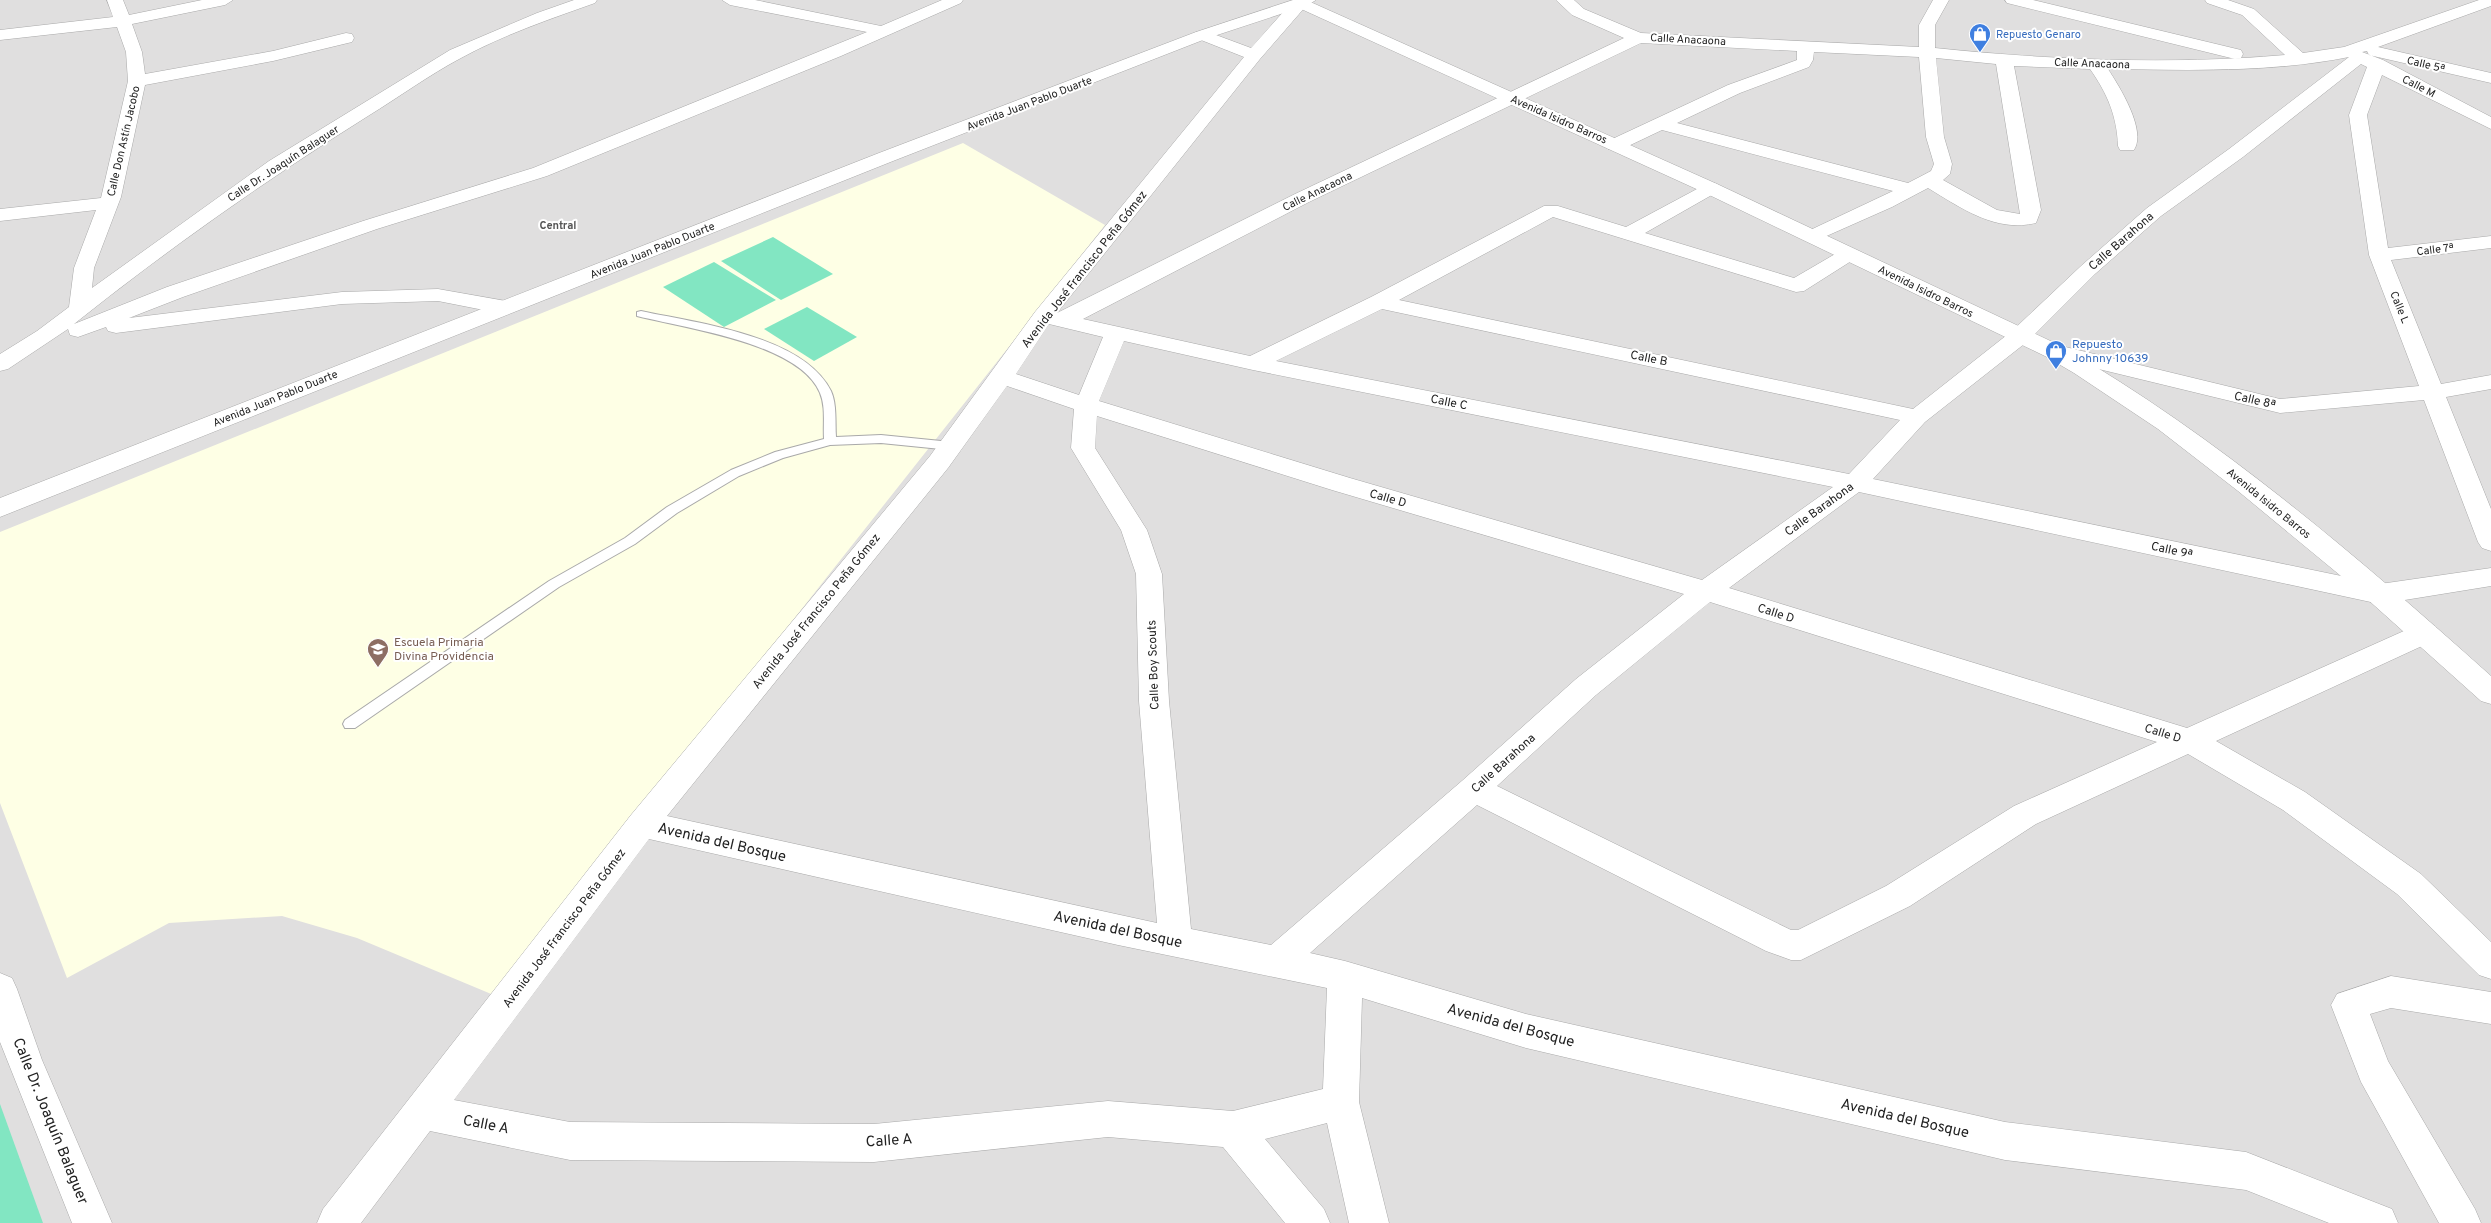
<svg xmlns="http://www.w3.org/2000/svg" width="2491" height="1223" font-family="Overpass,sans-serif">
<rect width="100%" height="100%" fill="#f2efe8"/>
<rect fill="#e0dfdf" x="0" y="0" width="2491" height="1223"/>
<path fill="#feffe5" d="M963 143 1105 225 496 996 357 938 282 916 169 923 67 978 0 803V532Z"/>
<g fill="#82e6c2">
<path d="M773 237 833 274 781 300 721 261Z"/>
<path d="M714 262 776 300 724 327 663 287Z"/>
<path d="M807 307 857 337 814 361 764 329Z"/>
<path d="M0 1104 43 1223H0Z"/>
</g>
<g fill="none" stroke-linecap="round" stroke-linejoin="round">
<g stroke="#a9a9a9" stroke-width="2">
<path id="service" d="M641 311C696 323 803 335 831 391 837 404 835 423 836 437L881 435 951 442 957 446 951 450 881 443 830 445 783 458 739 476 677 513 635 544 559 587 355 728H345L343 724 345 720 549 581 625 538 667 507 731 470 775 452 824 439C823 424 826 407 820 393 800 343 684 328 637 316V312Z"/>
</g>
<g stroke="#a9a9a9" stroke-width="1">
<g id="minor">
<path d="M107 0H123L129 15 202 0H233L225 5 132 24 142 52 145 74 273 51 346 33 352 34 354 38 352 42 273 61 145 85 121 197 94 268 92 288 269 161 450 50 537 13 574 0H597L595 3C550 19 503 35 461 58 429 75 399 97 368 116 266 180 168 249 74 324L167 287 363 221 533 168 867 32 730 5 722 0H755L881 26 942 0H963L961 3 841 56 547 176 377 229 183 297 129 318 342 292 438 289 512 302 515 307 512 312 504 314 438 301 342 304 116 333 108 331 106 327 78 337 70 335 68 329 8 369 0 371V354L37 331 69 307 74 268 96 210 0 221V209L101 198 128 81 126 52 117 27 0 40V30L113 17Z"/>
<path d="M1294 0H1316L1306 6 1260 59 1057 313 1295 194 1624 38 1572 15 1556 0H1574L1584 9 1641 33 1919 47V25L1933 0H1949L1935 25V48C2051 60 2169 65 2285 55L2242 15 2207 3 2205 0H2228L2254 9 2303 53 2344 47 2479 0H2491V6L2378 47 2491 73V83L2369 55 2367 51 2362 52 2383 60 2491 117V129L2382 75 2367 115 2388 248 2491 236V248L2391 260 2441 384 2491 375V389L2446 397 2491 509V551L2482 548 2478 542 2424 400 2280 413 2045 356 2042 351 2045 346 2053 344 2280 399 2419 386 2369 255 2349 115 2367 67 2361 64 2243 157 2161 216 2095 274 2028 341 1925 422 1873 479 2380 584 2491 568V586L2380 604 1859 492 1729 588 2187 728 2415 626 2425 623 2435 626 2439 633 2435 640 2216 741 2305 792 2421 874 2491 942V979L2479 975 2397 894 2283 810 2188 754 2036 824 1910 906 1801 960H1791L1766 951 1477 805 1310 953 1345 961 1526 1014 2005 1122 2246 1152 2392 1209 2398 1223H2329L2246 1190 2005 1160 1526 1048 1362 998 1359 1102 1389 1223H1349L1327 1123 1265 1139 1324 1209 1330 1223H1285L1223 1147 1108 1137 874 1162 570 1160 430 1131 361 1223H317L323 1209 631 815 930 456 1035 312 1244 57 1196 38 1194 35 1196 32H1208L1251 48ZM1641 43 1797 51V60L1728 85 1608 141 1606 145 1608 149H1622L1662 130 1893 191 1806 232 1803 236 1806 240 1813 242 1892 207 1928 188C1961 208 1996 233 2036 223L2041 210 2014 66 2090 69C2107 93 2117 116 2118 146L2120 150H2134C2147 130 2119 86 2108 69 2188 70 2269 73 2349 57L2229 149 2147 208 2081 266 2012 331 1913 409 1399 300 1553 217 1796 292 1804 291 1856 258 1859 254 1856 250 1849 248 1842 250 1794 278 1645 233 1717 192 1720 188 1717 184 1710 182 1626 227 1558 206H1544L1371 297 1250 356 1083 319 1309 202ZM1814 52 1919 57 1926 137 1934 164 1931 171 1908 183 1677 123 1740 93 1809 67 1813 60ZM1936 58 1996 64 2020 214 1997 210 1943 180 1950 174 1952 164 1944 137ZM1382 309 1900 420 1849 474 1276 361ZM1049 324 1103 337 1079 395 1016 374ZM1124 341 1253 370 1833 487 1702 580 1350 478 1099 401ZM1007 386 1074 409 1071 448 1121 530 1136 574 1139 701 1157 923 667 816 948 468ZM1097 416 1332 490 1684 594 1576 679 1463 780 1271 945 1191 929 1169 701 1162 574 1147 530 1095 448ZM1710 602 2157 742 2014 806 1886 886 1798 930H1791L1497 786 1596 695ZM649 839 1118 945 1327 988 1323 1089 1233 1111 1108 1101 874 1124 570 1122 454 1100Z"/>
<path d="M2005 0H2033L2241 50 2243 54 2241 58 2235 59 2007 3Z"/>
<path d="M0 973 12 978 17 989 42 1060 112 1223H72L0 1042Z"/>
<path d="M2391 976 2491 992V1024L2391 1008 2370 1014 2388 1061 2475 1209 2481 1223H2439L2361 1082 2331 1005 2337 994Z"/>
</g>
</g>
<g stroke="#a9a9a9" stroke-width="1">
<path id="tertiary" d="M1293 0H1306L1717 184 2061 346C2217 436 2357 556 2491 676V704L2481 701 2347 581 2238 491 2158 429 2074 373 2045 356 1703 192 1299 8 1208 38 893 161 0 517V498L879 153 1196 32Z"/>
</g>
<use href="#service" fill="#fff" fill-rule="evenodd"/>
<use href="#minor" fill="#fff" fill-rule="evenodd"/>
<use href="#tertiary" fill="#fff" fill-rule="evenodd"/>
</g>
<defs>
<g id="shop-pin" transform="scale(1.125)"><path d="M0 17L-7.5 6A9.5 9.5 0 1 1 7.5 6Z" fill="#3f7fe0" stroke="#fff"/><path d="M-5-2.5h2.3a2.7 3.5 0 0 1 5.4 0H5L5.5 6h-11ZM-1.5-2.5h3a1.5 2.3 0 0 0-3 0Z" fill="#fff"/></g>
<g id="school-pin" transform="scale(1.125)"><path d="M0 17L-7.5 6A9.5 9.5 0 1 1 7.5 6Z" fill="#8d6e63" stroke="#fff"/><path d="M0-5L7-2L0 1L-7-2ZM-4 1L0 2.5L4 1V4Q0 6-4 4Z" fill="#fff"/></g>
</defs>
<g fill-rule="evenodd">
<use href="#shop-pin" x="1980" y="34"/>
<use href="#shop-pin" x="2056" y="351"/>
<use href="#school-pin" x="378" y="649"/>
</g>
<g text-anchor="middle" stroke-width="4" stroke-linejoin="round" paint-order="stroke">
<g font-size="11" fill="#366cbe" stroke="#fff" text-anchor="start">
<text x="1996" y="38">Repuesto Genaro</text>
</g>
<g font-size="11" fill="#222" stroke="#fff">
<text transform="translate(1688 39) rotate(3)" y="4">Calle Anacaona</text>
<text transform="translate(2092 63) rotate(2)" y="4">Calle Anacaona</text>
<text transform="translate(2426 64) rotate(13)" y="4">Calle 5ª</text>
<text transform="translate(2419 86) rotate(27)" y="4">Calle M</text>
<text transform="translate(1029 103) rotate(-21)" y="4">Avenida Juan Pablo Duarte</text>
<text transform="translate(1559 119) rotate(24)" y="4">Avenida Isidro Barros</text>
<text transform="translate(123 141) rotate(-77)" y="4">Calle Don Astín Jacobo</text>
<text transform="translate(283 163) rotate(-33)" y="4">Calle Dr. Joaquín Balaguer</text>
<text transform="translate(1317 191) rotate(-26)" y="4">Calle Anacaona</text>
<text transform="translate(2435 249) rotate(-7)" y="4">Calle 7ª</text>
<text transform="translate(652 250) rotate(-22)" y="4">Avenida Juan Pablo Duarte</text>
<text transform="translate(1926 291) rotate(26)" y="4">Avenida Isidro Barros</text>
<text transform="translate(2400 307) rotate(68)" y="4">Calle L</text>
<text transform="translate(275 398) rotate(-22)" y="4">Avenida Juan Pablo Duarte</text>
<text transform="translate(2269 503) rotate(39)" y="4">Avenida Isidro Barros</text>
</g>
<g font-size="11" font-weight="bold" fill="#555" stroke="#fff">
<text x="558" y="229">Central</text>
</g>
<g font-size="12" fill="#222" stroke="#fff">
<text transform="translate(2121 241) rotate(-41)" y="4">Calle Barahona</text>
<text transform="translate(1084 269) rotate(-52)" y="4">Avenida José Francisco Peña Gómez</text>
<text transform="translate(1649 358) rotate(11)" y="4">Calle B</text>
<text transform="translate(2255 400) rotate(13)" y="4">Calle 8ª</text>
<text transform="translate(1449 402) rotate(11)" y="4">Calle C</text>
<text transform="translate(1388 498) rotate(16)" y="4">Calle D</text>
<text transform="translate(1819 509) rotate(-36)" y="4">Calle Barahona</text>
<text transform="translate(2172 550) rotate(12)" y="4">Calle 9ª</text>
<text transform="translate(816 611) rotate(-51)" y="4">Avenida José Francisco Peña Gómez</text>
<text transform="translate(1776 613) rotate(18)" y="4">Calle D</text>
<text transform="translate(1153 665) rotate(-92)" y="4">Calle Boy Scouts</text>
<text transform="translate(2163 733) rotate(17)" y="4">Calle D</text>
<text transform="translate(1503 763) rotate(-42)" y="4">Calle Barahona</text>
<text transform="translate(564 928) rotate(-53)" y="4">Avenida José Francisco Peña Gómez</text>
</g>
<g font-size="12" fill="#366cbe" stroke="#fff" text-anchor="start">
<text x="2072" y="348">Repuesto<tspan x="2072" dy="14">Johnny 10639</tspan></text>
</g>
<g font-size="12" fill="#785e54" stroke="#fff" text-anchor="start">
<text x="394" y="646">Escuela Primaria<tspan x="394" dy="14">Divina Providencia</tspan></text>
</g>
<g font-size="15" fill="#222" stroke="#fff">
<text transform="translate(722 842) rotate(13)" y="5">Avenida del Bosque</text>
<text transform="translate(1118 929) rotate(12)" y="5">Avenida del Bosque</text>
<text transform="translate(1511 1025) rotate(15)" y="5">Avenida del Bosque</text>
<text transform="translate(1905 1118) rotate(13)" y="5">Avenida del Bosque</text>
<text transform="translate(51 1121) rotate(68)" y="5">Calle Dr. Joaquín Balaguer</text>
<text transform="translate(486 1124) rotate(11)" y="5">Calle A</text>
<text transform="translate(889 1140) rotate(-4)" y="5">Calle A</text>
</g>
</g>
</svg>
